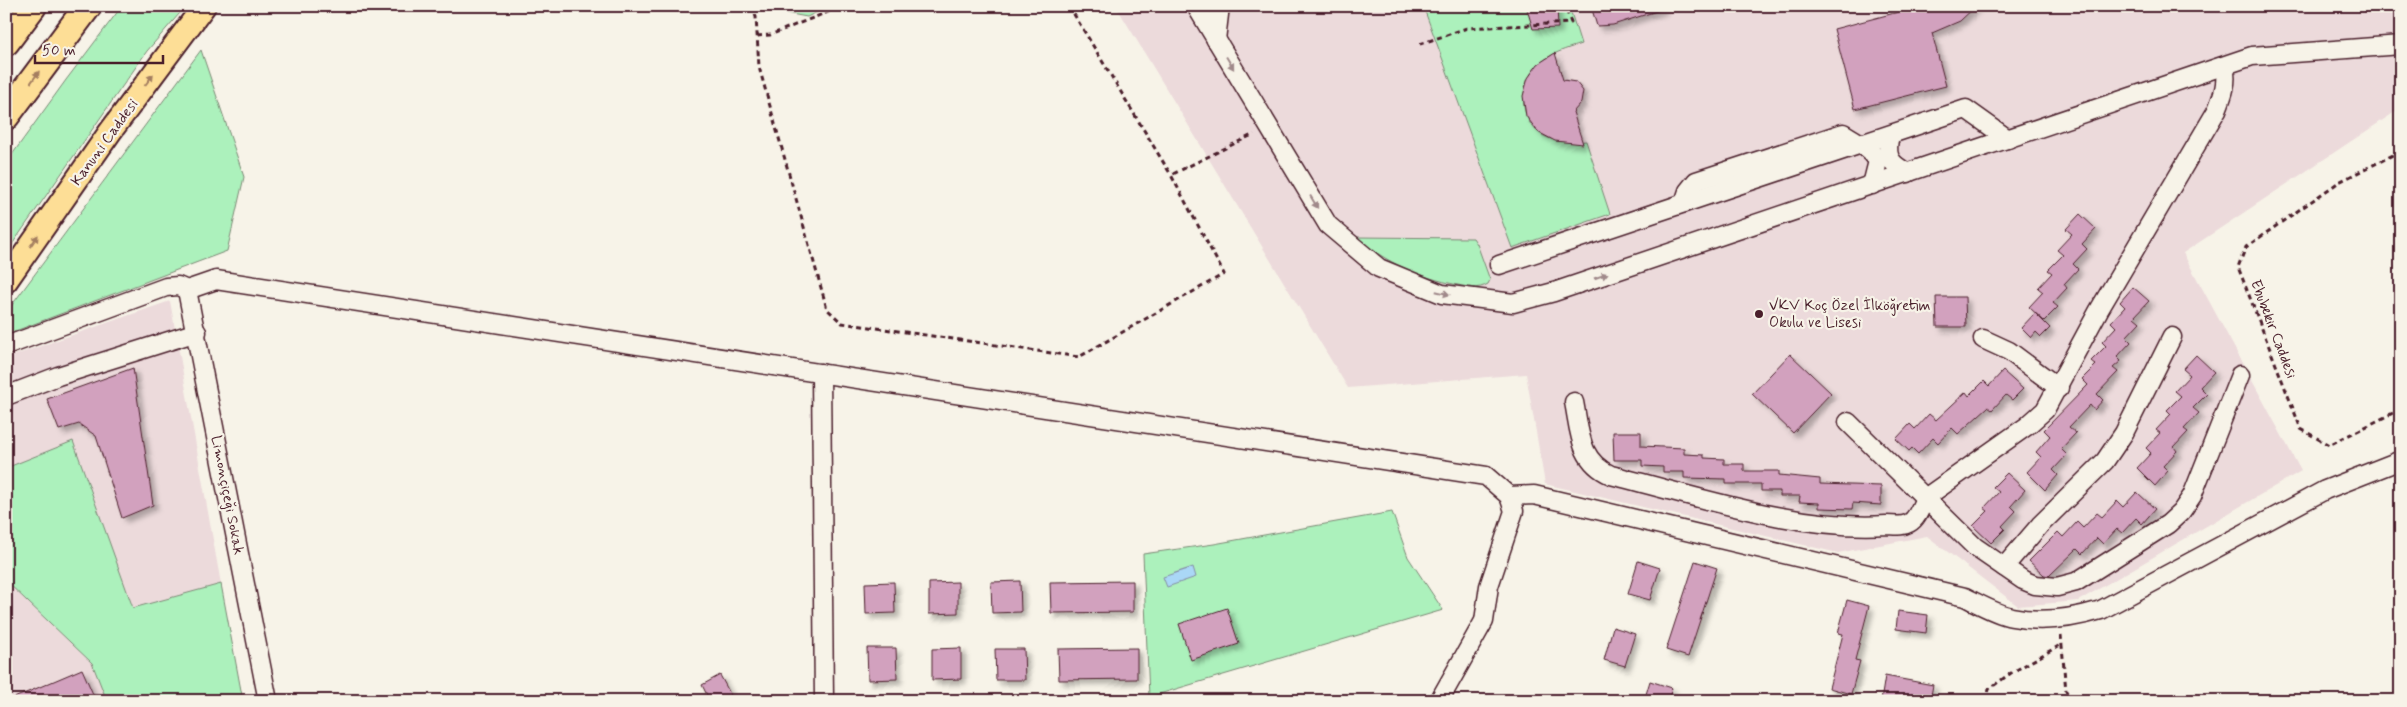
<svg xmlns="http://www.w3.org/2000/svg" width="2407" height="707" font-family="Mynerve,sans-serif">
<defs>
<filter id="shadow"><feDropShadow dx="4.5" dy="4.5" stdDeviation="2.5" flood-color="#0004"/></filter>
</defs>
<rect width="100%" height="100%" fill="#f7f3e8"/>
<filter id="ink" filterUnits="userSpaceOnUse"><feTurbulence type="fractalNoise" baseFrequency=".02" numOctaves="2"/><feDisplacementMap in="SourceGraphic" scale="10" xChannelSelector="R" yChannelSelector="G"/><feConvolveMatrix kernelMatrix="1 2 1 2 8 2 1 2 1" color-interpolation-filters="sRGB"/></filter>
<g filter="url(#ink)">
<g fill="#ecdadb">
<path d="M1116 6H2401V108L2183 253 2301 471 2078 601 2018 606 1927 536 1838 553 1545 484 1526 374 1348 388Z"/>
<path d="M170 301 221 584 133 608 73 442 6 468V358Z"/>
<path d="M6 581 92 663 107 701H6Z"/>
</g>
<g fill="#acf1bc" stroke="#7b8874">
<path d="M122 6H186L147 51 6 253V163L66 80Z"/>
<path d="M774 6H830L807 17 780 12Z"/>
<path d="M1423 6H1569L1581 44C1566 49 1551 53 1539 64 1520 80 1517 115 1538 132 1552 143 1570 143 1586 141L1610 214 1512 248Z"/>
<path d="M201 50 244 177 227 251 10 333 6 328V313Z"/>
<path d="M1356 237 1473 238 1477 244 1490 280 1488 284C1478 290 1468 287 1458 285 1419 277 1386 263 1356 237Z"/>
<path d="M73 441 133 608 221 584 243 701H107L92 663 6 581V468Z"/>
<path d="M1392 512 1408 557 1443 610 1149 697 1143 554 1214 544Z"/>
</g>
<path fill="#aad7f6" stroke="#848da5" d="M1193 567 1196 577 1167 587 1163 577Z"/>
<g fill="#d2a1be" stroke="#4a1f2b" filter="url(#shadow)">
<path d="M1526 6H1557L1558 28 1533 29Z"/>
<path d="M1591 6H1662L1663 9 1613 25 1597 26Z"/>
<path d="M1921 6H1976L1960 21 1932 33 1946 86 1855 109 1834 29Z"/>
<path d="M1555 53 1563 80 1576 82 1583 91 1581 103 1573 112 1583 144 1555 141 1538 132 1526 116 1523 96 1528 78 1538 64Z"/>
<path d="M2080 214 2096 229 2082 244 2087 249 2073 264 2078 269 2064 284 2067 288 2053 303 2058 307 2044 321 2029 307 2043 292 2038 288 2052 273 2048 270 2063 255 2057 250 2072 234 2066 229Z"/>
<path d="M2133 287 2149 301 2134 317 2140 322 2126 337 2131 342 2117 357 2121 361 2113 368 2118 372 2097 394 2103 400 2094 410 2090 405 2069 427 2076 433 2061 449 2067 455 2053 470 2058 475 2045 490 2027 472 2041 457 2036 452 2050 436 2044 430 2088 385 2082 379 2096 365 2091 361 2106 346 2102 342 2116 327 2111 322 2125 307 2120 302Z"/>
<path d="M1936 297H1965L1966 327H1937Z"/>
<path d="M2035 313 2050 328 2041 337 2036 332 2031 338 2021 328Z"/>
<path d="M1790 354 1831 393 1793 433 1752 394Z"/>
<path d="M2196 355 2214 372 2200 387 2207 394 2193 408 2199 413 2184 429 2188 432 2174 447 2177 451 2163 466 2168 471 2155 486 2137 468 2151 453 2146 448 2160 433 2156 430 2171 414 2167 410 2181 396 2175 391 2190 375 2183 369Z"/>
<path d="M133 368 153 505 122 518 96 436 79 424 59 430 47 399Z"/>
<path d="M2003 371 2023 389 2012 400 2006 395 1992 410 1988 407 1958 434 1952 428 1938 443 1933 438 1918 454 1912 448 1909 451 1896 439 1910 424 1915 429 1929 414 1936 420 1966 392 1969 396 1984 381 1989 386Z"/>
<path d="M1613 432H1641V446L1684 448V454L1704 455V458L1724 459V464H1744V471H1779V475L1820 479V484L1881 486V505L1853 503 1852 509 1819 508V503L1799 502 1800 496H1780V491H1761V484H1726V479L1684 478V472H1663V467L1642 466V460H1614Z"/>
<path d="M2007 473 2025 490 2011 506 2016 511 2002 526 2005 529 1991 543 1973 526 1988 511 1984 508 1999 492 1993 487Z"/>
<path d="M2137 492 2155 509 2142 524 2136 518 2122 533 2117 529 2103 544 2097 538 2082 554 2077 549 2049 576 2044 575 2029 561 2058 532 2063 537 2077 522 2083 528 2097 513 2102 517 2117 501 2123 507Z"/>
<path d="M1638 561 1660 568 1650 600 1628 594Z"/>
<path d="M1695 561 1717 568 1688 657 1666 650Z"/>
<path d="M1020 581 1021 612 992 613 991 582Z"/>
<path d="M1133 581V612L1051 613 1050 582Z"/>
<path d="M894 582 895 613 866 614 865 583Z"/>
<path d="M958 582V613L929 614V583Z"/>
<path d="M1847 600 1869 606 1855 660 1860 661 1851 694 1829 688 1843 634 1838 633Z"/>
<path d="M1227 608 1239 644 1191 660 1179 624Z"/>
<path d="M1898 611 1928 615 1926 633 1896 629Z"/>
<path d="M1613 627 1635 634 1625 666 1604 660Z"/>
<path d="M867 648H896L897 679 868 680Z"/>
<path d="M961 648V679L932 680V649Z"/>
<path d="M1137 648V679L1059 680 1058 649Z"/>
<path d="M995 649H1024L1025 680H996Z"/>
<path d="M82 669 96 701H7Z"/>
<path d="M720 675 734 701H710L702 685Z"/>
<path d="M1885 676 1933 685 1930 701H1881Z"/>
<path d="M1650 681 1672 688 1668 701H1644Z"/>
</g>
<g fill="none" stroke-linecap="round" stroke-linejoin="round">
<g stroke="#4a1f2b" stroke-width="21">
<g id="minor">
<path d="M1196 6 1328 225 1379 268 1442 294 1513 303 1554 292 2252 56 2401 45"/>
<path d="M1216 40 1220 6"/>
<path d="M1890 135C1885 156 1889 163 1908 173"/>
<path d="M1684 203 1688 191 1696 181 1843 133C1856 141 1869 147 1878 161L1872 185"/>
<path d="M1499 265 1966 109 2008 139"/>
<path d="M187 290 268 701"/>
<path d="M1983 339 2009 351 2059 388"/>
<path d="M6 346 166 287 178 286 187 290 216 280 1486 476 1509 496 1534 495 1965 597C1979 604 1996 614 2012 617 2042 623 2071 619 2101 610L2325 490 2401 460"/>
<path d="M821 373 824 701"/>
<path d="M6 396 58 376 197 332"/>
<path d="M1574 402C1580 432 1579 461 1611 475 1697 496 1798 531 1886 525 1894 525 1902 527 1909 523 1917 519 1921 507 1925 498L2027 426 2045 410 2099 310 2217 110C2223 95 2228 82 2224 66"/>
<path d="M1848 422 1975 547 2023 580 2035 585 2057 587 2076 582 2168 524 2181 512 2192 496 2240 375"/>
<path d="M2004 567 2040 525 2105 461 2124 433 2172 337"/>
<path d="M1439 701 1484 621 1489 586 1514 511 1509 496"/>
</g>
</g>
<g stroke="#4a1f2b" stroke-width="26">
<path id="major" d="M6 281 110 132 204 6"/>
</g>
<g stroke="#4a1f2b" stroke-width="30">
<g id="highway">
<path d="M6 42 33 6"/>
<path d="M6 116 88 6"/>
</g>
</g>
<g stroke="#4a1f2b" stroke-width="3" stroke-dasharray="5 4" stroke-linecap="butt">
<path d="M752 6 756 17 759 67 827 309 842 323 1079 357 1224 274 1171 175 1254 134"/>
<path d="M1069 6 1171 175"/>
<path d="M757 36 770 35 843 6"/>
<path d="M1420 44 1467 28 1571 23 1565 6"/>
<path d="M2401 151 2339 182 2246 247 2238 267 2301 429 2329 445 2401 409"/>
<path d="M2061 635 2066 691 2071 701"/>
<path d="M1987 701 1989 689 2011 673 2062 644"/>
</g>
<use href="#minor" stroke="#f7f3e8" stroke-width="18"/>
<use href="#major" stroke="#fdde96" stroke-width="22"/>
<use href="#highway" stroke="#fdde96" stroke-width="26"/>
</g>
<defs><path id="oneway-solid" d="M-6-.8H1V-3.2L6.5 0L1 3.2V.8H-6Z" transform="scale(1.25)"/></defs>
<g fill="#a0898a">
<use href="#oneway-solid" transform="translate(1230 63) rotate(59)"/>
<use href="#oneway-solid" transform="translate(1314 202) rotate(59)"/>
<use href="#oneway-solid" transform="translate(1601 276) rotate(-19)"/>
<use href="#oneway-solid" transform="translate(1443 293) rotate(14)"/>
</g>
<g fill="#a47e60">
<use href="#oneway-solid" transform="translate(35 77) rotate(-54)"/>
<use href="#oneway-solid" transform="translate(149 80) rotate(-53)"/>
<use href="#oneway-solid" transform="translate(34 241) rotate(-55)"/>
</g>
</g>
<circle fill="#4a1f2b" stroke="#f7f3e8" stroke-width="2" cx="1759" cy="314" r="5"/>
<g text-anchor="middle" stroke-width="4.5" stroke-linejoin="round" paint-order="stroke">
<g font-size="15" fill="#4a1f2b" stroke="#f7f3e8">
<text transform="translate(104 142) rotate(-54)" y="5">Kanuni Caddesi</text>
<text transform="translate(2274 329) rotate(69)" y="5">Ebubekir Caddesi</text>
<text transform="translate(228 495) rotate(79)" y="5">Limonçiçeği Sokak</text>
</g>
<g font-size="15" fill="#4a1f2b" stroke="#f7f3e8" text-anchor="start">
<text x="1769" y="310">VKV Koç Özel İlköğretim<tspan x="1769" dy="17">Okulu ve Lisesi</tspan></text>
</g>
</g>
<rect width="2407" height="707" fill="none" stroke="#f7f3e8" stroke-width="25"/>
<rect x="12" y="12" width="2382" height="682" fill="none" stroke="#4a1f2b" stroke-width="2" filter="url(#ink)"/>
<path d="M35 55v8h128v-8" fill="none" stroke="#4a1f2b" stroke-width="2.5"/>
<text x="42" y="55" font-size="15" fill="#4a1f2b" stroke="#f7f3e8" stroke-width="4" paint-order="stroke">50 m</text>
</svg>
